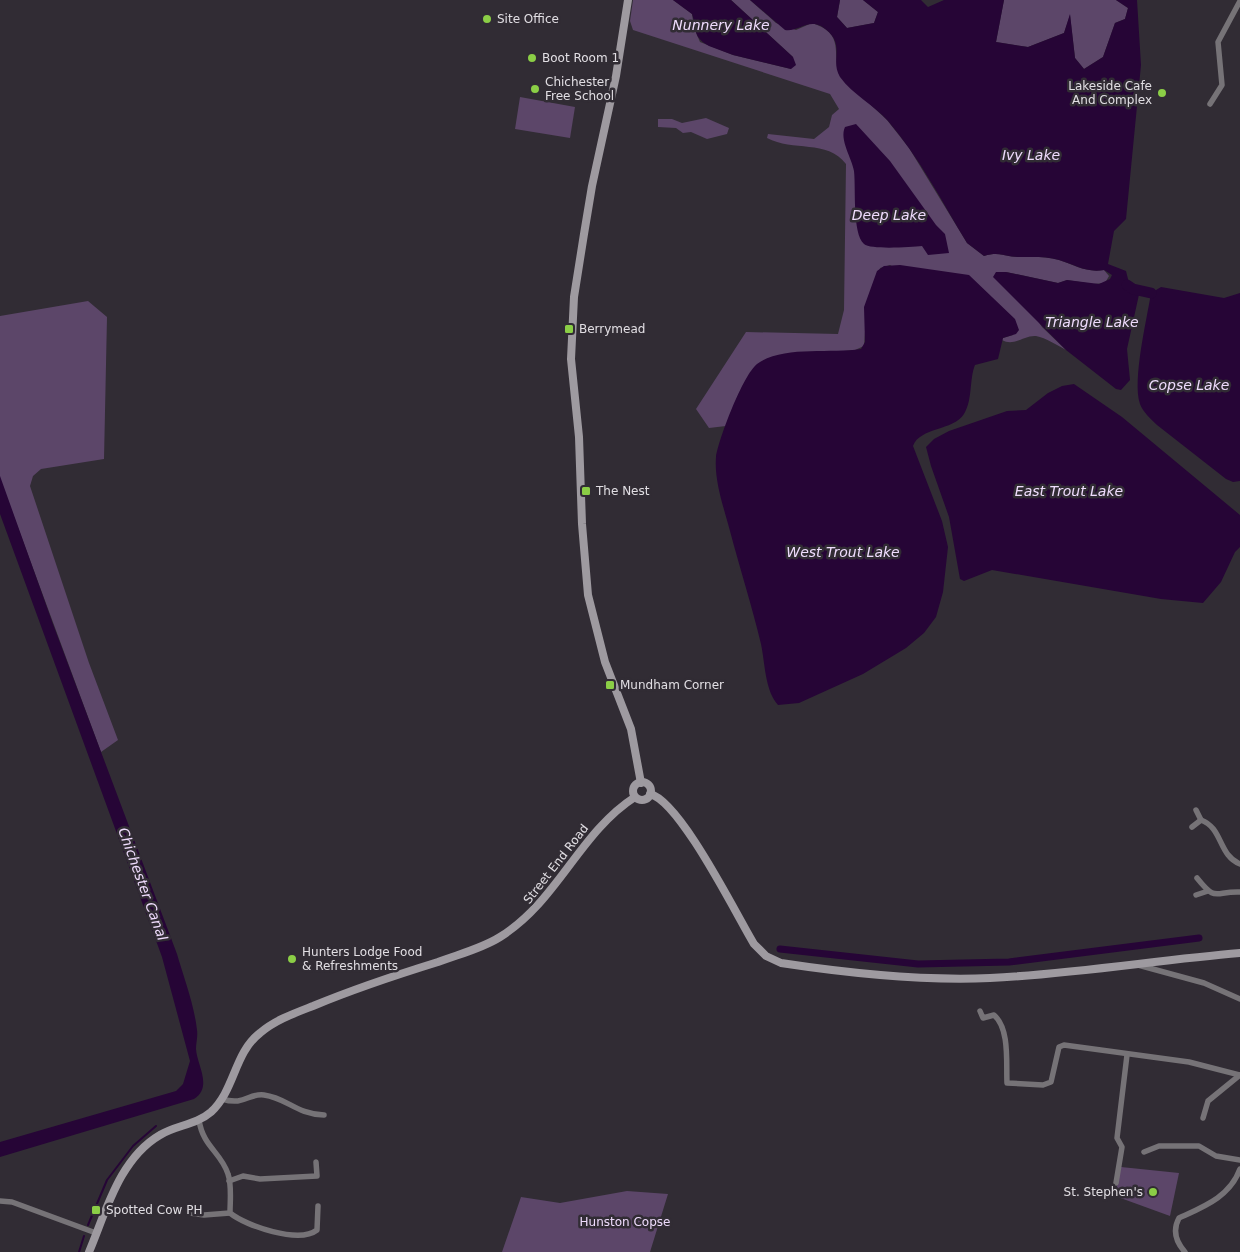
<svg xmlns="http://www.w3.org/2000/svg" width="1240" height="1252" font-family="'DejaVu Sans',sans-serif">
<rect width="100%" height="100%" fill="#312c34"/>
<g fill="#5c4669">
<path d="M633 0H673L692 14 694 28 700 42 733 55 791 69 793 57 731 0H750L776 23 796 30 812 23C846 34 831 53 840 76L887 120 909 148 967 243 984 256C1000 251 1005 257 1019 257 1032 257 1046 256 1059 260 1075 265 1086 273 1104 270L1109 276 1105 283 1093 284 1067 280 1058 283 1006 272 1042 327 1066 350C1057 345 1046 338 1036 336 1024 335 1014 347 1002 340L1003 338 1013 335 890 265 880 268 865 332 864 346 855 350 769 358C743 373 737 399 726 426L709 428 696 409 746 332 838 334 844 310 846 164C827 139 793 152 767 138L768 134 814 139 829 127 832 115 839 109 830 94 633 30 630 21Z"/>
<path d="M840 0H863L878 12 874 23 847 28 837 17Z"/>
<path d="M1004 0H1116L1128 8 1125 19 1115 23 1103 57 1084 69 1075 58 1070 15 1064 33 1028 47 996 42Z"/>
<path d="M520 97 575 107 570 138 515 129Z"/>
<path d="M706 118 729 128 727 134 707 139 691 132 683 133 676 128 658 127V119H672L682 123Z"/>
<path d="M88 301 107 317 104 459 41 469 33 476 30 486 89 663 118 740 101 752 0 479V316Z"/>
<path d="M1121 1167 1179 1173 1170 1216 1115 1196Z"/>
<path d="M627 1191 668 1194 650 1252H502L521 1197 560 1203Z"/>
</g>
<g fill="#260536">
<path d="M673 0H731L793 57 796 65 791 69 733 55 709 46C692 37 697 29 692 14Z"/>
<path d="M750 0H840L837 17 847 28 874 23 878 12 863 0H921L928 7 944 0H1004L996 42 1028 47 1064 33 1070 14 1075 58 1084 69 1103 57 1115 23 1125 19 1128 8 1116 0H1137L1141 65 1126 219 1114 231 1108 264 1126 271 1129 283 1140 290 1127 349 1130 380 1121 390 1116 389 1066 350 993 277 996 272H1006L1058 283 1067 280 1099 284 1110 279 1112 275 1104 270C1086 273 1076 265 1059 260 1046 256 1032 257 1019 257 1005 257 1000 251 984 256L967 243C942 202 919 157 888 121 874 105 853 95 840 77 829 59 848 43 821 26 807 19 798 32 785 30Z"/>
<path d="M856 124 890 161 936 225 945 234 949 253 928 255 922 246C911 247 871 250 864 244 852 233 856 188 854 171 852 158 839 140 845 127Z"/>
<path d="M900 265 969 275 1015 319 1019 330 1016 334 1003 338 998 359 975 365C969 380 973 399 964 414 953 431 920 427 913 446L942 521 948 547 943 592 936 617 924 633 906 648 863 674 799 703 778 705C765 691 765 663 761 644 752 606 740 569 730 531 724 508 714 481 716 457 719 438 743 375 757 364 783 345 830 354 861 349L865 342 864 307 877 271 884 266Z"/>
<path d="M1161 287 1224 298 1240 293V481L1233 482 1226 479 1157 425C1150 418 1143 412 1140 404 1132 380 1147 319 1151 293Z"/>
<path d="M1074 384 1122 417 1240 515V547L1235 552 1221 582 1203 603 1161 599 992 570 964 581 960 579 949 517 931 466 926 447 934 439 949 431 1007 411 1026 410 1048 393 1062 386Z"/>
<path d="M0 476 53 624 177 954C184 978 194 1004 197 1030 198 1036 196 1043 196 1049 197 1065 213 1087 194 1099L0 1157V1142L176 1091 183 1084 190 1061 162 957 0 514Z"/>
</g>
<g fill="none" stroke-linecap="round" stroke-linejoin="round">
<g stroke="#260536" stroke-width="2">
<path d="M88 1225 107 1180 133 1146 156 1126"/>
<path d="M79 1252 84 1236"/>
</g>
<path stroke="#260536" stroke-width="7" d="M780 949 918 964 1009 962 1199 938"/>
<path stroke="#260536" stroke-width="11" d="M1127 285 1133 289 1151 293"/>
<g stroke="#767377" stroke-width="5.5">
<path d="M1210 104 1222 85 1218 42 1240 1"/>
<path d="M1196 810 1201 820"/>
<path d="M1192 827 1201 820C1223 828 1218 855 1240 864"/>
<path d="M1197 878C1217 903 1214 891 1240 892"/>
<path d="M1196 895 1208 891"/>
<path d="M1138 965 1204 983 1240 999"/>
<path d="M980 1011 983 1018 994 1015C1010 1029 1006 1063 1007 1083L1043 1085 1051 1082 1059 1047 1064 1045 1189 1062 1240 1075"/>
<path d="M222 1099C245 1106 248 1093 264 1095 287 1098 296 1114 324 1115"/>
<path d="M1203 1118 1208 1101 1240 1075"/>
<path d="M199 1120C203 1147 221 1152 228 1174 232 1185 230 1201 230 1213 246 1226 299 1244 317 1230L318 1206"/>
<path d="M1144 1152 1159 1146H1199L1216 1156 1240 1160"/>
<path d="M229 1181 243 1176 260 1179 317 1176 316 1162"/>
<path d="M1116 1183 1122 1147 1117 1138 1127 1055"/>
<path d="M0 1201 12 1202 96 1233"/>
<path d="M190 1213 204 1215 230 1213"/>
<path d="M1185 1252C1176 1242 1172 1231 1179 1218 1203 1207 1230 1197 1240 1169"/>
</g>
<g stroke="#9e9aa0" stroke-width="8">
<path d="M628 0 616 76 592 186 584 234 574 297 571 359 579 437 582 524 588 595 605 662 631 729 641 783"/>
<circle cx="642" cy="791" r="9"/>
<path d="M650 794C680 801 736 914 754 944L766 956 781 963C847 973 924 981 990 978 1074 974 1157 960 1240 953"/>
<path d="M89 1252C106 1212 119 1159 160 1135 176 1125 196 1125 211 1112 235 1090 234 1053 260 1033 275 1020 295 1013 313 1006 354 989 396 975 438 962 459 954 481 949 500 937 558 901 579 833 635 797"/>
</g>
</g>
<g fill="#8bce46" stroke="#312c34" stroke-width="2">
<circle cx="487" cy="19" r="5"/>
<circle cx="532" cy="58" r="5"/>
<circle cx="535" cy="89" r="5"/>
<circle cx="1162" cy="93" r="5"/>
<rect x="564" y="324" width="10" height="10" rx="2.5"/>
<rect x="581" y="486" width="10" height="10" rx="2.5"/>
<rect x="605" y="680" width="10" height="10" rx="2.5"/>
<circle cx="292" cy="959" r="5"/>
<circle cx="1153" cy="1192" r="5"/>
<rect x="91" y="1205" width="10" height="10" rx="2.5"/>
</g>
<g text-anchor="middle" stroke-width="5" stroke-linejoin="round" paint-order="stroke">
<g font-size="12" fill="#e1dee3" stroke="#312c34" text-anchor="start">
<text x="497" y="23">Site Office</text>
<text x="542" y="62">Boot Room 1</text>
<text x="545" y="86">Chichester<tspan x="545" dy="14">Free School</tspan></text>
<text x="1152" y="90" text-anchor="end">Lakeside Cafe<tspan x="1152" dy="14">And Complex</tspan></text>
<text x="579" y="333">Berrymead</text>
<text x="596" y="495">The Nest</text>
<text x="620" y="689">Mundham Corner</text>
<text x="302" y="956">Hunters Lodge Food<tspan x="302" dy="14">&amp; Refreshments</tspan></text>
<text x="1143" y="1196" text-anchor="end">St. Stephen's</text>
<text x="106" y="1214">Spotted Cow PH</text>
</g>
<g font-size="12" fill="#e1dee3" stroke="#312c34">
<text transform="translate(556 864) rotate(-52)" y="4">Street End Road</text>
</g>
<g font-size="12" fill="#eedbfc" stroke="#312c34">
<text x="625" y="1226">Hunston Copse</text>
</g>
<g font-size="14" font-style="italic" fill="#efdcfd" stroke="#312c34">
<text x="721" y="30">Nunnery Lake</text>
<text x="1031" y="160">Ivy Lake</text>
<text x="889" y="220">Deep Lake</text>
<text x="1092" y="327">Triangle Lake</text>
<text x="1189" y="390">Copse Lake</text>
<text x="1069" y="496">East Trout Lake</text>
<text x="843" y="557">West Trout Lake</text>
<text transform="translate(143 884) rotate(70)" y="5">Chichester Canal</text>
</g>
</g>
</svg>
